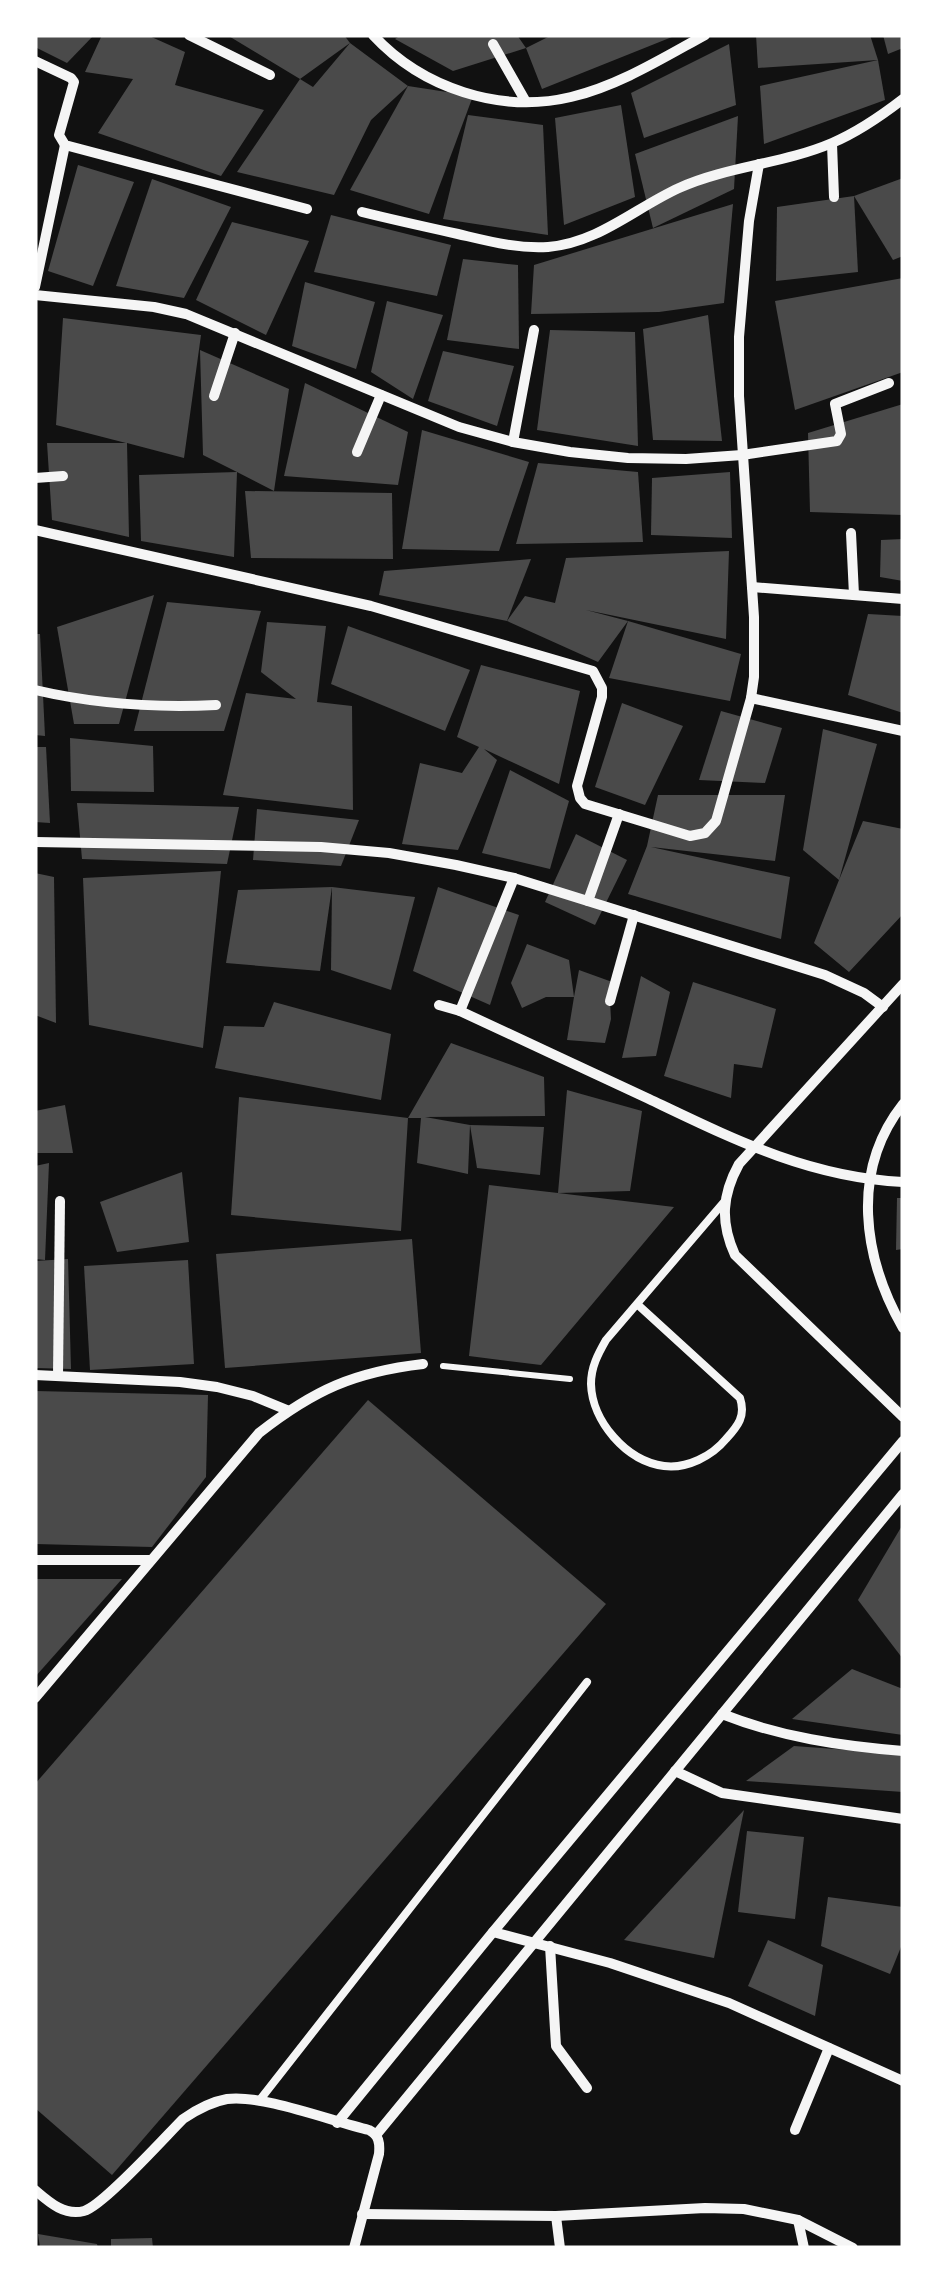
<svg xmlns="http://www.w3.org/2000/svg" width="938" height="2283" font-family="Cabin,sans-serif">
<rect width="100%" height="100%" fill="#111"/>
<g fill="#4a4a4a">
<path d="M35 35H94L67 63 35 47Z"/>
<path d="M102 35H147L185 52 175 85 264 110 221 176 98 133 133 79 85 72Z"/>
<path d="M227 35H344L350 43 408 86 371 120 334 195 237 172 300 79 313 87 350 43 300 79Z"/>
<path d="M401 35H517L526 48 552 35H677L542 89 526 48 453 71 395 39Z"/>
<path d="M756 35H870L878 60 758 68Z"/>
<path d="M883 35H903V48L888 54Z"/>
<path d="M729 44 736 105 644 138 631 93Z"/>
<path d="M878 60 885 100 764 144 760 86Z"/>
<path d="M408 86 473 96 429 214 350 190Z"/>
<path d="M621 105 635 197 564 225 555 118Z"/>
<path d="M468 115 543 125 548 235 443 219Z"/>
<path d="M738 116 734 189 653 228 635 154Z"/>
<path d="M78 165 134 182 93 286 48 271Z"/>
<path d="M903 178V256L893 260 854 196Z"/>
<path d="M152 179 231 207 184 298 116 286Z"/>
<path d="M854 196 858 272 776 281 777 207Z"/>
<path d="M733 204 724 303 659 312 531 314 534 265Z"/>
<path d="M331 215 451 245 437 296 314 272Z"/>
<path d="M232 222 309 241 266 335 196 300Z"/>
<path d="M463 259 518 265 519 349 447 340Z"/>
<path d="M903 278V372L795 410 775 301Z"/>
<path d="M305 282 375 302 356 369 292 346Z"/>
<path d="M387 301 443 315 413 399 371 372Z"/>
<path d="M708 315 722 441 653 440 643 329Z"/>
<path d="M63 318 201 335 184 458 127 443 129 537 52 520 47 443H126L56 425Z"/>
<path d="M550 330 635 332 638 446 537 430Z"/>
<path d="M200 350 289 389 274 491 237 472 234 557 141 541 139 475 237 472 203 455Z"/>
<path d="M443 351 514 366 497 426 428 401Z"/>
<path d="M305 383 408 432 398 485 284 476Z"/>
<path d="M903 404V515L810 512 808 433Z"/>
<path d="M422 430 529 462 499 551 402 549Z"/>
<path d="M538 463 638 472 643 542 516 544Z"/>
<path d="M730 472 732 538 651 535 652 478Z"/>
<path d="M245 491 392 493 393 559 251 558Z"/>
<path d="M903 539V581L880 577 881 540Z"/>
<path d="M729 551 726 639 586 610 628 621 598 662 507 621 525 596 555 603 566 558Z"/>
<path d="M531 559 507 621 379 595 384 571Z"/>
<path d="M154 595 119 724H74L57 627Z"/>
<path d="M167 602 261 611 224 731H134Z"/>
<path d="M868 614 903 616V713L848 695Z"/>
<path d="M628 621 741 654 730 701 609 678Z"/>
<path d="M267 622 326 626 317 702 352 706 353 810 223 795 246 693 296 699 261 672Z"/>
<path d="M348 626 470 670 445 731 331 684Z"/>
<path d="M35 634H40L45 736 35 735Z"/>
<path d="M481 665 580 691 559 784 484 749 497 760 458 850 402 844 420 763 462 773 479 747 457 737Z"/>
<path d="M622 703 683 726 645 805 595 787Z"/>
<path d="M721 711 782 728 765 783 699 780Z"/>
<path d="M823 729 877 744 839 880 863 821 903 829V914L849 972 814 943 839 880 803 850Z"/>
<path d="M70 738 153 746 154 792 71 791Z"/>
<path d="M35 747H46L50 823 35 822Z"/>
<path d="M510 770 569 801 550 869 482 853Z"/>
<path d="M658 795H785L775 861 651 847 790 877 781 939 628 894 647 846Z"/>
<path d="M77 803 239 807 227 864 82 859Z"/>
<path d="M257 809 359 820 341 866 253 860Z"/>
<path d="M576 834 627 860 595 925 545 902Z"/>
<path d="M221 871 203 1048 89 1025 83 878Z"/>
<path d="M35 873 54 877 56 1023 35 1015Z"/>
<path d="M332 887 320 971 226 963 238 890Z"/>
<path d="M332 887 415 897 391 990 331 970Z"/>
<path d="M438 887 519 915 490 1005 413 971Z"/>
<path d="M527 944 569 960 574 997 579 970 615 983 610 1001 611 1019 605 1043 567 1040 574 997H546L522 1008 511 983Z"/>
<path d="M641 976 670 992 656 1056 622 1058Z"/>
<path d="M693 982 776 1009 762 1068 734 1064 731 1098 664 1076Z"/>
<path d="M274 1002 391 1034 381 1100 215 1068 224 1026 264 1027Z"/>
<path d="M451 1043 544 1077 545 1116 425 1117 470 1125 468 1174 417 1163 421 1118H408Z"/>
<path d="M567 1090 642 1111 630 1191 558 1193 674 1207 541 1365 469 1356 489 1185 558 1193Z"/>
<path d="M239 1097 408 1118 401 1231 231 1215Z"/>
<path d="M65 1105 73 1153H35V1111Z"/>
<path d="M470 1125 544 1127 540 1175 477 1168Z"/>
<path d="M49 1163 45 1260 35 1259V1166Z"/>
<path d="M182 1172 189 1242 117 1252 100 1202Z"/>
<path d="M897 1198H903V1249L896 1250Z"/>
<path d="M412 1239 421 1353 225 1368 216 1254Z"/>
<path d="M68 1259 71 1369 35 1368V1261Z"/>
<path d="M188 1260 194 1364 90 1370 84 1266Z"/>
<path d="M35 1391 208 1395 206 1477 152 1547 35 1544Z"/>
<path d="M368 1400 606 1604 112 2175 35 2108V1784Z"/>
<path d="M903 1524V1659L858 1600Z"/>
<path d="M35 1579H122L35 1677Z"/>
<path d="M852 1669 903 1689V1735L792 1719Z"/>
<path d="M794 1746 903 1754V1792L746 1781Z"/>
<path d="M744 1810 714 1958 624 1940Z"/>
<path d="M747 1831 804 1837 795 1919 738 1912Z"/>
<path d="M828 1897 903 1907V1942L890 1974 821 1946Z"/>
<path d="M768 1940 823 1965 815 2016 748 1986Z"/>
<path d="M38 2234 97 2244 98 2248H40Z"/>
<path d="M152 2238 153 2248H111V2239Z"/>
</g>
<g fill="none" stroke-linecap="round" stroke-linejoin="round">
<path stroke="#f5f5f5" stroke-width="6" d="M443 1366 570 1379"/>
<g stroke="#f5f5f5" stroke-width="8">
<path d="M637 1304 740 1398C746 1416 738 1426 726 1439 712 1456 687 1469 664 1466 626 1461 592 1421 591 1384 591 1367 598 1354 606 1340L724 1202"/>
<path d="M259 2101 587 1682"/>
</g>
<g stroke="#f5f5f5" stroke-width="10">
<path d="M189 35 270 75"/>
<path d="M373 35C422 88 500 114 571 97 618 86 663 58 705 35"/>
<path d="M493 44 526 102"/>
<path d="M35 61 71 78 74 82 59 135 65 145 307 209"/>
<path d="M832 144 834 197"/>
<path d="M362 212C394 220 426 227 458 234 488 241 517 249 548 247 598 243 635 208 679 188 728 166 783 164 832 143 858 132 881 116 903 99"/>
<path d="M35 287 65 145"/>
<path d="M35 295 154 307 186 314 459 427 513 442 570 452 628 458 686 459 742 455 837 441 841 434 835 404 889 383"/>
<path d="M214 396 235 333"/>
<path d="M513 442 534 330"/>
<path d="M357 452 381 395"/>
<path d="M35 478 63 476"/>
<path d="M35 530 371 606 593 671 602 688V697L577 786 580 798 585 804 690 836 705 833 716 821 751 698 754 677V617L739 396V337L749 221 759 164"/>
<path d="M851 533 854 595"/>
<path d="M752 587 903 599"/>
<path d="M35 690C95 704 154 708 216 705"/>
<path d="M751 698 903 731"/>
<path d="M35 842 321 847 389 853 456 865 514 878 825 975 864 993 883 1007"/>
<path d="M588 901 619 814"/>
<path d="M903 984 739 1164C722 1195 720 1222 735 1255L903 1417"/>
<path d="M610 1001 634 915"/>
<path d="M439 1005 460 1011C523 1040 586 1070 649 1099 733 1139 808 1177 903 1182"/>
<path d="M460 1011 514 878"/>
<path d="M903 1104C850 1171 863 1258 903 1328"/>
<path d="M35 1375 180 1382 217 1387 253 1396 287 1410"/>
<path d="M58 1375 60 1201"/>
<path d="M35 1560H151"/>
<path d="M35 1698 259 1433C314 1390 354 1372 423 1364"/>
<path d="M722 1714C780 1737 841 1746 903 1751"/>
<path d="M675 1771 722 1793 903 1819"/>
<path d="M493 1932 610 1963 729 2003 903 2081"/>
<path d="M550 1946 556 2046 587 2088"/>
<path d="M337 2123 493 1932 903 1441"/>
<path d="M795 2130 829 2048"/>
<path d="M376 2135 903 1494"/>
<path d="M35 2190C49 2202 64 2216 84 2211 103 2206 165 2137 183 2119 196 2110 210 2102 227 2099 261 2094 331 2121 369 2130 379 2135 380 2143 379 2154L354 2248"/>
<path d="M362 2214 556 2216 705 2208 744 2209 798 2220 853 2248"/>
<path d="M556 2216 560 2248"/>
<path d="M798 2220 804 2248"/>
</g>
</g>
<rect width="938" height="2283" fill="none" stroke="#ffffff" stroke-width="75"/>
</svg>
